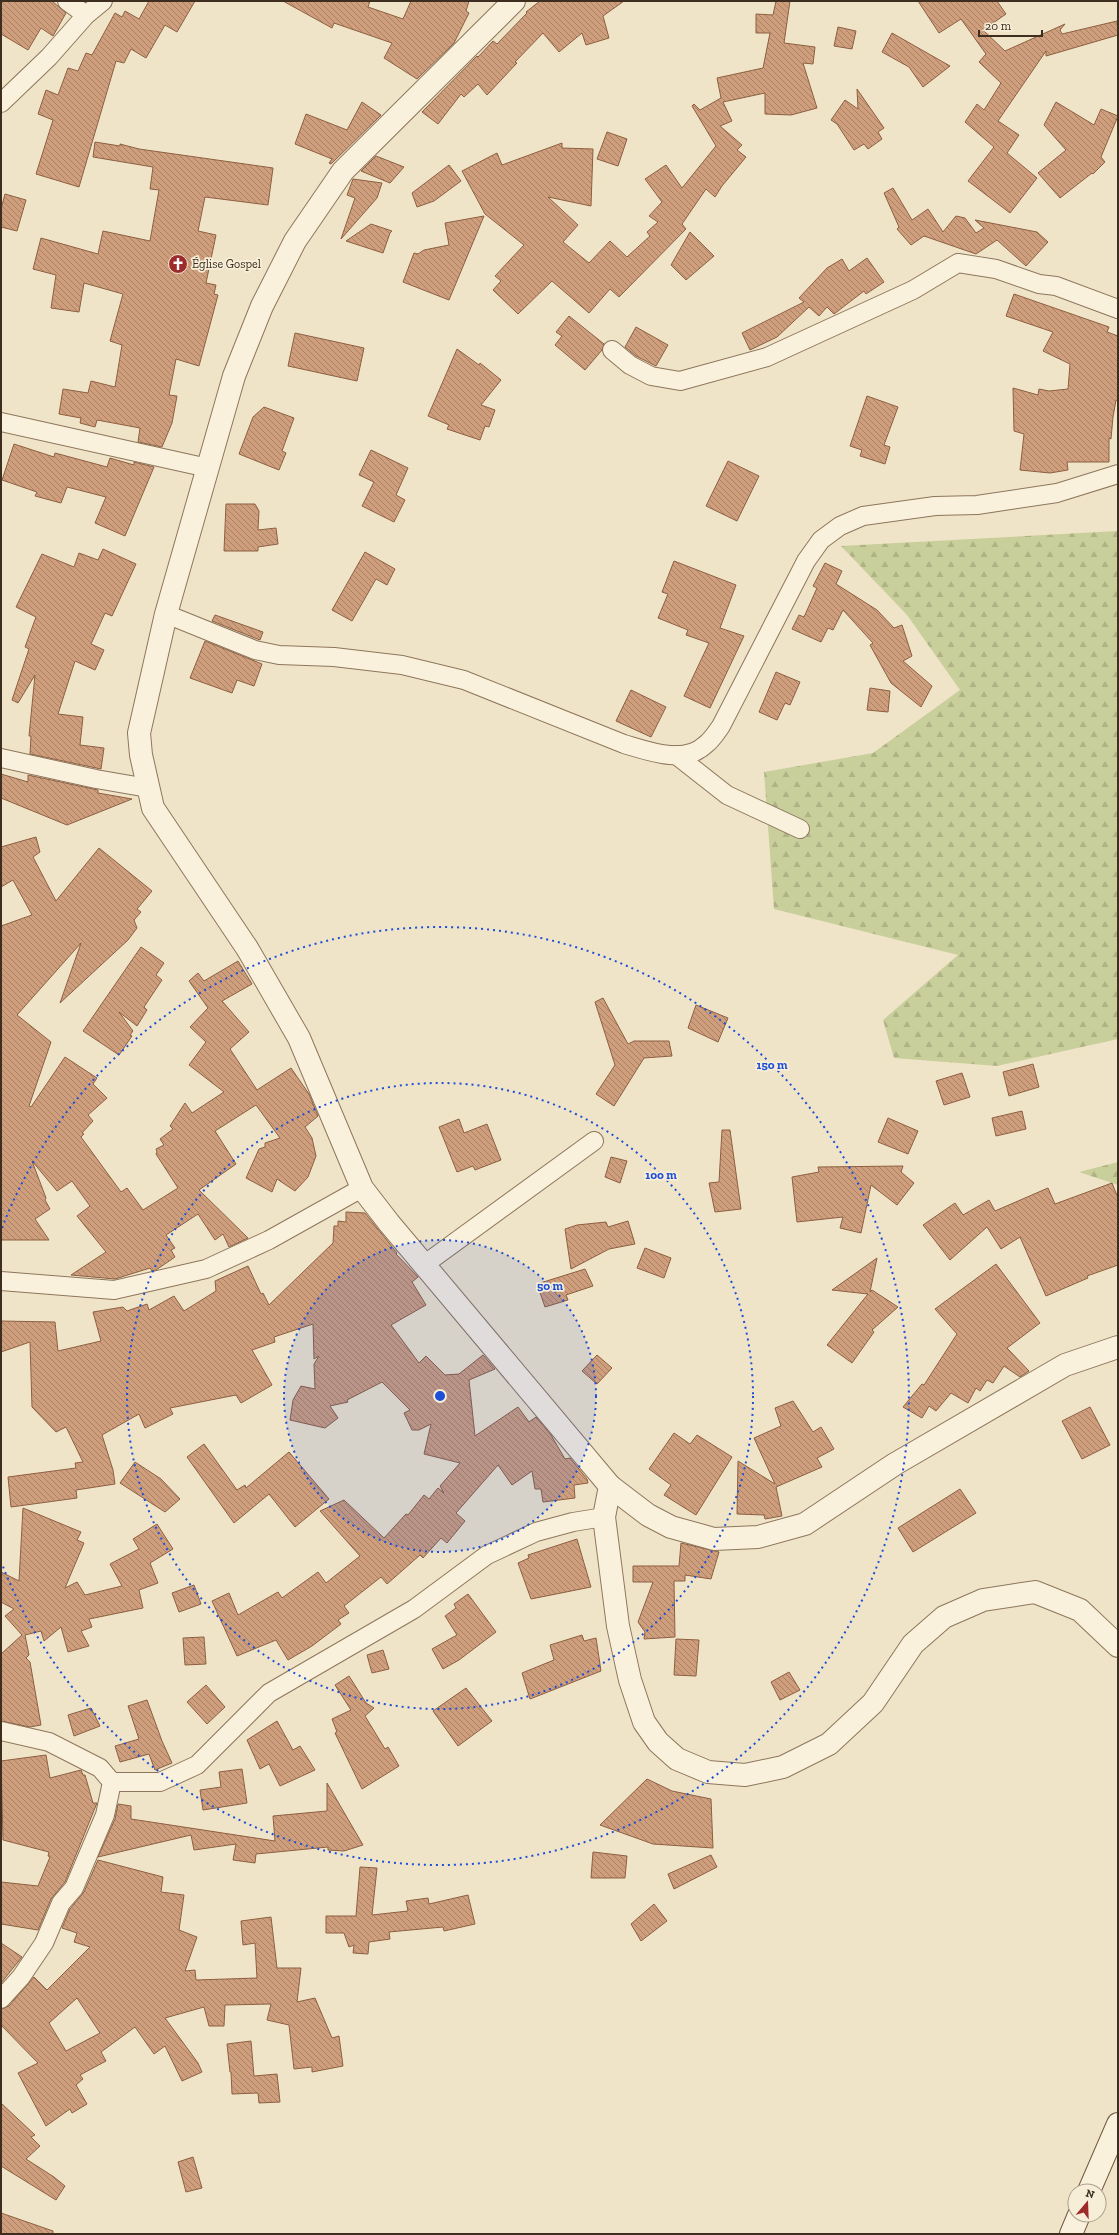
<svg xmlns="http://www.w3.org/2000/svg" width="1119" height="2235" font-family="'Zilla Slab',serif">
<defs>
<pattern id="forest-firs" width="22" height="20" patternUnits="userSpaceOnUse"><rect width="22" height="20" fill="#c9cf9b"/><path d="M5 1l3.5 6h-7zM16 11l3.5 6h-7z" fill="#aeb285"/></pattern>
<pattern id="building-back-hatch" width="6" height="6" patternUnits="userSpaceOnUse"><rect width="6" height="6" fill="#cf9f7d"/><path d="M-1 5l2 2M0 0l6 6M5-1l2 2" fill="none" stroke="#a98266"/></pattern>
</defs>
<rect width="100%" height="100%" fill="#f0e4c8"/>
<g fill="url(#forest-firs)">
<path d="M1118 531V1039L997 1066 894 1058 883 1020 958 955 774 909 764 772 873 753 960 690 907 615 841 546Z"/>
<path d="M1118 1162V1185L1079 1172Z"/>
</g>
<g fill="url(#building-back-hatch)" stroke="#8d5f41" fill-rule="evenodd">
<path d="M1 1H52L66 13 53 36 41 28 28 50 1 34Z"/>
<path d="M149 1H195L177 32 165 25 146 58 131 49 124 63 116 61 79 187 36 174 53 120 38 114 46 90 58 95 68 68 78 71 86 53 92 55 115 13 122 17 125 11 139 19Z"/>
<path d="M283 1H370L368 7 403 19 411 1H469L466 11 469 13 454 43 417 79 384 58 392 43 334 23 332 28Z"/>
<path d="M540 1H624L603 16 609 38 586 45 582 33 559 52 543 33 515 62 517 63 487 95 478 84 464 97 461 94 438 124 422 112 477 56 478 57 493 41 497 44 527 13 526 12Z"/>
<path d="M776 1H790L784 43 815 47 813 64 803 63 817 108 791 115 765 114V93L723 102 732 121 720 126 742 145 737 150 746 157 722 186 715 197 706 189 682 224 686 229 619 297 610 289 589 313 552 281 518 314 493 290 501 281 495 276 524 245 485 214 462 171 497 153 502 165 562 143V148L593 149 591 206 548 197 578 225 563 242 589 263 610 241 627 257 650 236 647 232 658 222 649 216 662 202 645 179 666 165 682 188 716 146 692 106 694 104 700 110 721 98 717 78 763 68 770 33H756V14L773 15Z"/>
<path d="M918 1H997L1006 14 983 30 1005 51 1065 24 1060 30 1062 34 1117 21 1118 35 1046 56V51L998 121 1019 135 1007 153 1037 178 1010 213 968 181 994 147 965 122 977 104 984 110 1001 83 979 62 986 54 961 19 939 33Z"/>
<path d="M838 27 856 31 852 49 834 46Z"/>
<path d="M892 33 950 66 923 87 909 67 882 52Z"/>
<path d="M857 89 884 128 878 132 882 139 868 149 864 144 854 150 837 124 831 120 845 100 858 109Z"/>
<path d="M362 102 381 115 331 164 329 163 332 159 295 144 306 114 347 130Z"/>
<path d="M1056 102 1094 125 1101 109 1118 116 1101 157 1105 162 1093 174 1092 173 1060 198 1038 173 1066 150 1044 125Z"/>
<path d="M607 132 627 139 618 166 597 159Z"/>
<path d="M95 142 120 146V144L139 149 273 168 268 205 205 197 198 231 216 235 206 283 216 285 214 294 218 295 199 366 176 359 169 395 177 396 172 423 162 447 138 442 140 428 97 420 95 427 80 423 81 418 59 414 63 389 88 393 91 381 115 387 122 345 110 341 123 294 84 283 79 312 51 308 56 275 33 269 41 238 98 254 103 231 150 241 159 190 150 189 153 167 93 157Z"/>
<path d="M376 156 404 167 390 183 361 171Z"/>
<path d="M449 165 461 181 434 201 417 207 412 193Z"/>
<path d="M353 179 382 183 377 198 341 239 355 198 347 195Z"/>
<path d="M893 188 912 220 928 209 943 232 956 216 965 218 976 233 984 228 975 220 1037 232 1048 242 1026 266 997 240 976 254 924 236 911 245 897 229 899 227 884 193Z"/>
<path d="M5 194 26 200 17 231 1 227V209Z"/>
<path d="M484 216 449 300 403 282 414 253 418 254 424 250 449 245 445 223Z"/>
<path d="M371 224 392 231 390 233 383 253 346 241Z"/>
<path d="M690 232 714 256 686 280 671 265Z"/>
<path d="M867 258 884 282 866 294 864 291 834 314 827 307 819 316 809 307 777 337 750 350 742 333 804 302 799 298 827 268 842 259 849 271Z"/>
<path d="M1014 294 1109 327 1107 332 1118 336V401L1116 400 1113 417 1111 439 1109 438V462H1067L1068 470 1050 473 1020 470 1024 434 1014 431 1013 388 1038 395 1039 389 1049 391 1068 389 1070 364 1043 351 1053 332 1006 316Z"/>
<path d="M569 316 604 344 602 350 585 370 555 345 562 336 556 332Z"/>
<path d="M636 327 668 345 656 366 636 356 625 347Z"/>
<path d="M295 333 364 348 357 381 288 366Z"/>
<path d="M457 349 479 365 480 363 501 380 481 405 495 410 489 427 485 426 480 440 447 429 449 425 428 416Z"/>
<path d="M867 396 898 407 884 445 890 447 885 464 860 456 862 450 850 446Z"/>
<path d="M264 407 294 418 282 451 286 453 279 470 239 454 253 417Z"/>
<path d="M14 444 54 457 55 453 107 467 110 458 134 465V462L154 467 125 536 95 523 106 497 67 487 61 503 35 496 37 492 2 480Z"/>
<path d="M371 450 408 468 396 495 405 500 394 522 362 506 374 482 359 475Z"/>
<path d="M728 461 759 476 737 521 706 506Z"/>
<path d="M226 504H255L259 511 258 530 276 528 278 544 258 547V551H224Z"/>
<path d="M103 549 136 564 112 616 105 613 91 644 104 650 95 670 75 661 58 714 83 717 80 745 104 748 101 769 30 754 31 736H29L35 675 18 703 12 700 29 649 25 647 36 617 16 607 42 554 74 567 79 553 98 560Z"/>
<path d="M365 552 395 569 387 585 376 579 352 621 332 610Z"/>
<path d="M674 561 736 585 720 628 744 636 710 708 684 696 709 643 686 635 688 630 658 618 668 594 662 592Z"/>
<path d="M825 563 842 571 836 584 877 610 894 628 902 625 912 656 903 661 932 686 921 707 891 683 870 645 873 643 843 610 833 630 828 628 821 642 792 629 799 615 804 617 817 588 813 586Z"/>
<path d="M215 615 263 632 260 640 212 621Z"/>
<path d="M205 641 262 664 254 686 237 680 232 693 190 678Z"/>
<path d="M776 672 800 682 790 705 785 703 777 720 759 712Z"/>
<path d="M870 688 890 691 888 712 867 710Z"/>
<path d="M631 690 666 707 651 737 616 721Z"/>
<path d="M1 774 28 782V775L98 790V793L132 799 67 825 1 798Z"/>
<path d="M36 837 40 852 33 857 56 901 99 848 152 891 137 909 141 912 134 920 137 928 128 940 60 1003 81 943 17 1015 51 1042 29 1106 31 1107 65 1057 97 1078 93 1084 107 1098 88 1115 93 1121 82 1133 84 1134 81 1137 121 1192 127 1188 143 1210 178 1188 156 1154 157 1152 156 1149 164 1145 160 1139 173 1129 170 1126 185 1103 192 1113 224 1092 189 1065 206 1042 190 1027 208 1008 189 981 198 973 204 981 238 961 252 984 222 1001 249 1032 230 1049 257 1090 291 1068 309 1094 318 1116 305 1127 312 1138 316 1156 308 1177 295 1191 277 1179 272 1192 246 1178 259 1149 265 1147V1143L280 1138 256 1105 215 1131 236 1164 199 1190 248 1238 229 1247 223 1234 215 1240 198 1214 166 1235 175 1248 171 1250 175 1257 156 1270 152 1271 150 1268 115 1279 71 1275 106 1252 77 1216 90 1206 72 1181 57 1191 32 1161 46 1198 45 1200 50 1209 35 1219 49 1240H1V926L32 915 13 880 1 887V847Z"/>
<path d="M141 947 164 963 156 975 162 980 144 1007 147 1010 137 1026 119 1012 133 1031 130 1035 132 1036 119 1055 83 1031Z"/>
<path d="M603 998 628 1044 634 1041H669L672 1056 644 1058 614 1106 596 1094 615 1065 595 1002Z"/>
<path d="M696 1005 728 1018 718 1042 688 1028Z"/>
<path d="M1033 1064 1039 1087 1009 1096 1003 1072Z"/>
<path d="M962 1073 970 1097 944 1105 936 1081Z"/>
<path d="M1022 1111 1026 1129 996 1136 992 1118Z"/>
<path d="M888 1118 918 1131 908 1154 878 1142Z"/>
<path d="M459 1119 464 1133 487 1124 501 1160 475 1170 473 1166 457 1172 439 1127Z"/>
<path d="M722 1130H730L741 1209 715 1212 709 1183 719 1182Z"/>
<path d="M611 1157 627 1161 620 1183 605 1177Z"/>
<path d="M903 1166 901 1172 914 1183 897 1205 871 1185 861 1233 840 1228 843 1217 797 1222 792 1177 819 1172 818 1167Z"/>
<path d="M1112 1183 1118 1198V1265L1087 1276 1088 1278 1046 1296 1020 1237 1001 1249 987 1227 950 1260 923 1225 955 1203 963 1215 989 1200 995 1211 1048 1188 1055 1204Z"/>
<path d="M346 1212 365 1213 397 1253 396 1254 418 1277 412 1282 426 1305 391 1325 419 1363 426 1356 445 1375 459 1374 483 1355 495 1369 469 1380 475 1436 518 1407 529 1422 536 1417 551 1435 565 1459 570 1458 587 1479 588 1483 574 1485 575 1498 543 1502 541 1489H535L532 1471 512 1485 498 1465 456 1513 465 1521 447 1543 441 1538 423 1558 420 1555 387 1584 381 1577 344 1606 349 1613 338 1620 341 1624 312 1646 288 1660 276 1640 237 1656 212 1601 229 1593 238 1615 278 1592 282 1598 318 1572 326 1583 360 1556 320 1511 344 1500 384 1538 406 1514 408 1515 424 1495 429 1499 438 1488 444 1493 440 1486 460 1463 424 1454 431 1424 419 1430H412L404 1413 410 1410 382 1382 347 1400 348 1402 330 1406 338 1418 325 1428 290 1420 293 1400 301 1386 315 1389 314 1364 319 1356 314 1359 313 1324 274 1337 275 1342 252 1350 272 1385 241 1403 236 1395 170 1408 173 1414 145 1428 139 1414 102 1435 113 1470 115 1484 76 1490 77 1498 11 1507 8 1477 76 1468 75 1463 83 1462 66 1427 56 1432 32 1407 30 1342 1 1352V1321L55 1322 58 1351 101 1341 93 1312 123 1307 127 1311 147 1304 149 1310 174 1296 184 1311 216 1291 215 1281 248 1266 261 1294 263 1293 269 1305 333 1243 334 1226H338V1221L346 1222Z"/>
<path d="M628 1221 635 1244 609 1249 571 1269 565 1229 577 1225 606 1222 608 1227Z"/>
<path d="M645 1248 671 1258 664 1278 637 1268Z"/>
<path d="M877 1258 870 1292 872 1290 898 1307 872 1330 874 1332 852 1363 827 1345 868 1294 832 1290Z"/>
<path d="M996 1264 1040 1323 1007 1348 1029 1371 1020 1377 1004 1366 993 1383 987 1380 980 1391 976 1388 968 1403 951 1393 936 1411 929 1406 922 1418 903 1407 922 1384 924 1385 957 1334 935 1309Z"/>
<path d="M585 1269 593 1286 566 1295 568 1300 545 1307 537 1284Z"/>
<path d="M597 1355 612 1368 597 1384 582 1371Z"/>
<path d="M793 1401 813 1432 821 1427 834 1449 817 1458 822 1467 776 1487 782 1516 765 1519 764 1515 737 1514 738 1461 775 1484 754 1438 781 1426 775 1408Z"/>
<path d="M1090 1407 1110 1445 1082 1459 1062 1421Z"/>
<path d="M674 1433 690 1444 697 1435 732 1457 696 1515 664 1495 671 1485 649 1469Z"/>
<path d="M204 1444 237 1490 245 1485 246 1488 289 1452 329 1499 295 1527 269 1494 234 1523 187 1457Z"/>
<path d="M135 1462 161 1479 180 1499 165 1512 120 1483Z"/>
<path d="M960 1489 976 1513 913 1552 898 1528Z"/>
<path d="M23 1508 81 1532 77 1540 84 1543 65 1588 77 1582 85 1595 122 1586 110 1564 139 1549 133 1539 157 1524 173 1549 150 1563 158 1583 139 1590 143 1608 89 1619 92 1627 81 1631 89 1646 68 1652 61 1627 44 1641 41 1631 25 1635 29 1655 26 1658 30 1662 41 1725 30 1727 1 1721V1654L22 1635 5 1616 14 1609 1 1602V1572L19 1581Z"/>
<path d="M577 1539 591 1587 531 1599 518 1563 529 1558 528 1555Z"/>
<path d="M681 1543 719 1552 711 1579 685 1575V1581H674L675 1637 644 1639 645 1632 638 1622 653 1582H633V1566H679Z"/>
<path d="M194 1585 201 1604 179 1612 172 1593Z"/>
<path d="M468 1594 496 1632 459 1660 443 1669 432 1649 457 1635 445 1616 456 1608 454 1604Z"/>
<path d="M582 1635 584 1641 596 1638 601 1671 530 1699 522 1673 554 1660 550 1645Z"/>
<path d="M204 1637 206 1664 185 1665 183 1638Z"/>
<path d="M676 1639 699 1640 696 1676 674 1675Z"/>
<path d="M383 1650 389 1669 372 1673 367 1655Z"/>
<path d="M789 1672 800 1690 780 1700 771 1682Z"/>
<path d="M349 1676 366 1703 374 1708 365 1716 385 1749 388 1747 399 1766 362 1789 335 1733 337 1732 332 1719 351 1710 335 1685Z"/>
<path d="M206 1685 225 1707 207 1724 187 1702Z"/>
<path d="M466 1688 492 1721 458 1746 433 1711Z"/>
<path d="M147 1700 162 1741 172 1763 155 1770 149 1754 120 1762 115 1746 139 1739 128 1706Z"/>
<path d="M91 1708 100 1726 74 1736 68 1715Z"/>
<path d="M277 1721 293 1750 300 1746 315 1770 280 1786 269 1764 260 1769 247 1740Z"/>
<path d="M46 1755 50 1778 81 1770 83 1775H85L93 1803H97L65 1882 51 1899 38 1930 1 1924V1882L38 1886 50 1857 48 1856 49 1852 3 1840 1 1761Z"/>
<path d="M242 1769 247 1803 203 1810 200 1790 221 1787 219 1772Z"/>
<path d="M647 1779 672 1791 711 1799 713 1848 653 1844 600 1825Z"/>
<path d="M327 1783 363 1845 344 1851 328 1850V1847L256 1854 255 1863 233 1860 236 1844 194 1850 191 1835 98 1857 115 1819 118 1804 131 1806V1819L275 1841 273 1816 327 1811Z"/>
<path d="M593 1852 627 1856 625 1878H591Z"/>
<path d="M711 1855 717 1867 674 1889 668 1874Z"/>
<path d="M98 1860 163 1877 161 1892 184 1895 179 1930 197 1937 185 1971 195 1970 196 1980 257 1978 255 1943 243 1945 241 1921 271 1917 277 1968H301L297 2002 315 1998 332 2038 339 2036 343 2066 312 2072V2067L294 2069 289 2025 267 2020 271 2004 225 2005 224 2026H209L204 2007 165 2018 198 2063 202 2072 182 2081 165 2046 154 2054 135 2027 101 2052 106 2061 80 2075 83 2079 76 2085 87 2104 72 2113 70 2109 46 2126 18 2073 38 2063 1 2025V2009L9 2006 34 1977 47 1990 90 1947 74 1942 77 1933 62 1928 70 1909 84 1892ZM77 1998 100 2033 66 2051 49 2023Z"/>
<path d="M360 1867 377 1868 372 1915 408 1911 406 1901 428 1898 429 1904 468 1895 475 1924 444 1931 443 1927 389 1932 390 1939 369 1942 368 1954 353 1953 354 1945 349 1947 344 1933H326V1916H356Z"/>
<path d="M654 1904 667 1921 641 1941 631 1924Z"/>
<path d="M1 1943 22 1957 1 1983Z"/>
<path d="M251 2041 254 2076 277 2074 280 2102 259 2103 258 2093 232 2094 231 2072H230L227 2044Z"/>
<path d="M1 2103 35 2135 31 2137 40 2146 26 2159 54 2177 65 2186 56 2200 1 2166Z"/>
<path d="M193 2157 202 2188 186 2192 178 2162Z"/>
<path d="M1 2213 53 2231V2234H1Z"/>
</g>
<g fill="none" stroke-linecap="round" stroke-linejoin="round">
<g stroke="#8d765c" stroke-width="20">
<g id="minor">
<path d="M67 1 86 15"/>
<path d="M1 103 49 57 86 15 103 1"/>
<path d="M612 350 630 365 651 376 680 381 767 357 913 290 958 263 996 269 1039 284 1056 286 1118 309"/>
<path d="M1 422 208 468"/>
<path d="M166 614 255 650 279 655 334 657 402 665 464 680 624 744C648 751 684 765 705 745 712 740 716 733 721 726L806 561 821 540 840 526 863 516 935 506 977 505 1057 493 1118 474"/>
<path d="M676 755 727 795 800 829"/>
<path d="M1 758 96 779 148 788"/>
<path d="M425 1264 594 1141"/>
<path d="M1 1281 114 1290 206 1269 269 1240 362 1188"/>
<path d="M1 1731 49 1742 100 1768 112 1782 105 1815 74 1888 61 1903 44 1943 21 1977 1 1999"/>
<path d="M112 1782H160L197 1765 269 1693 414 1609 487 1555 536 1532 573 1522 604 1517"/>
</g>
</g>
<g stroke="#8d765c" stroke-width="24">
<g id="tertiary">
<path d="M514 1 343 171 295 241 262 306 234 376 166 614 139 733 141 755 153 808 247 948 299 1038 362 1188 389 1223 610 1486 648 1515 671 1527 714 1539 758 1537 805 1524 895 1464 1065 1365 1118 1347"/>
<path d="M610 1486 604 1517 618 1626 630 1680 644 1722 658 1742 677 1759 708 1772 745 1775 783 1767 829 1744 873 1703 913 1644 944 1617 983 1600 1035 1592 1080 1610 1118 1646"/>
</g>
</g>
<g stroke="#6f573f" stroke-width="24">
<g id="secondary">
<path d="M1089 2191 1118 2124"/>
<path d="M1071 2234 1079 2215"/>
</g>
</g>
<use href="#minor" stroke="#faf1dc" stroke-width="18"/>
<use href="#tertiary" stroke="#faf1dc" stroke-width="22"/>
<use href="#secondary" stroke="#faf1dc" stroke-width="22"/>
</g>
<circle cx="440" cy="1396" r="156" fill="#1d4ed8" fill-opacity=".12"/>
<g fill="none" stroke="#1d4ed8" stroke-width="2" stroke-dasharray="2 4">
<circle cx="440" cy="1396" r="156"/>
<circle cx="440" cy="1396" r="313"/>
<path d="M2 1228A469 469 0 1 1 2 1564"/>
</g>
<defs>
<g id="church-disc" transform="scale(1)"><circle r="9.5" fill="#9e2a2b" stroke="#f7eed8"/><path d="M-1.2-6h2.4v3.5h3.3v2.4h-3.3V6h-2.4V-.1h-3.3v-2.4h3.3Z" fill="#fff"/></g>
</defs>
<g fill-rule="evenodd">
<use href="#church-disc" x="178" y="264"/>
</g>
<g text-anchor="middle" stroke-width="3.5" stroke-linejoin="round" paint-order="stroke">
<g font-size="12" fill="#3d2e20" stroke="#f7eed8" text-anchor="start">
<text x="192" y="268">Église Gospel</text>
</g>
</g>
<circle cx="440" cy="1396" r="6" fill="#1d4ed8" stroke="#f7eed8" stroke-width="2"/>
<g font-size="12" text-anchor="middle" font-weight="bold" fill="#1d4ed8" stroke="#f7eed8" stroke-width="3.5" stroke-linejoin="round" paint-order="stroke">
<text x="772" y="1069">150 m</text>
<text x="661" y="1179">100 m</text>
<text x="550" y="1290">50 m</text>
</g>
<rect width="1119" height="2235" fill="none" stroke="#3d2e20" stroke-width="4"/>
<g transform="translate(1087 2203) rotate(19)"><circle r="19" fill="#f7eed8" stroke="#ada18e"/>
<path d="M0-3L7 15L0 10L-7 15Z" fill="#9e2a2b"/>
<text y="-6" font-size="11" font-weight="bold" text-anchor="middle" fill="#3d2e20">N</text>
</g>
<path d="M979 30v6h63v-6" fill="none" stroke="#3d2e20" stroke-width="2"/>
<text x="985" y="30" font-size="12" fill="#3d2e20" stroke="#f7eed8" stroke-width="3" paint-order="stroke">20 m</text>
</svg>
